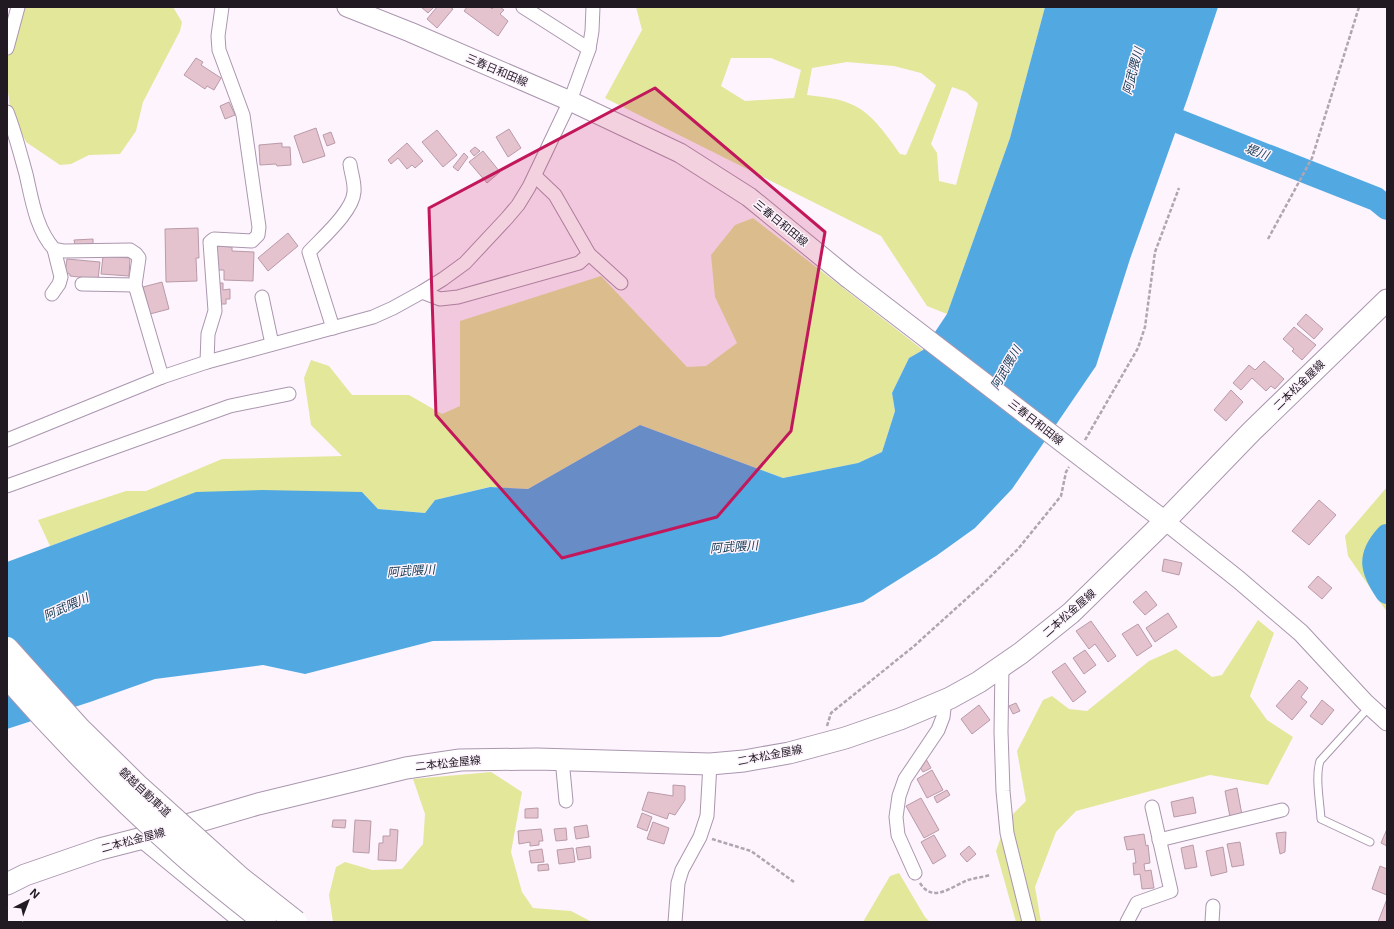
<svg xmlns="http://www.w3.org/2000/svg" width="1394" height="929" font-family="Inter,'Noto Sans JP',sans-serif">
<rect width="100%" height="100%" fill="#fdf4fe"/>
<g fill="#e2e79a" fill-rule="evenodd">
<path d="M20 7H173L182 22 180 31 143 102 136 131 120 154 89 155 71 164 60 165 26 142 11 114 7 84V58Z"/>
<path d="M636 7H1045L1010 138 947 314 927 306 881 236 605 98 642 30ZM731 58H771L801 70 794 98 745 101 721 86ZM847 62 894 66 921 73 936 85 906 155 900 154C888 137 872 113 853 105 839 98 823 97 807 95L812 68ZM952 87 966 92 978 103 956 185 939 181 937 153 931 144Z"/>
<path d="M753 218 923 350 909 358 892 393 895 411 882 452 858 463 783 478 640 425 528 489 489 487 435 500 425 513 378 509 362 492H196L50 546 38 520 126 491H146L222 459 342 456 311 425 304 378 311 360 329 366 352 395H409L442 414 460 406V321L601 276 687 367 706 366 737 343 715 297 711 255 735 225Z"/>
<path d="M1387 487V612L1348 556 1345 536Z"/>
<path d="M1258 620 1274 633 1250 696 1267 720 1293 737 1268 785 1210 775 1076 811 1056 832 1035 887 1041 922H1016L996 851 1007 820 1026 801 1017 751 1043 700 1052 696 1069 709 1087 711 1149 661 1176 649 1212 677 1222 675Z"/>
<path d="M491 772 522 792 511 852 522 892 533 908 571 911 592 922H333L329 895 336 867 345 862 372 870 402 869 423 844 425 814 413 779Z"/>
<path d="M899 873 925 917 930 922H863L890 876Z"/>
</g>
<path fill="#52a9e2" d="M1045 7H1218L1188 97 1130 259 1096 366 1012 489 975 528 936 556 863 602 720 637 433 641 305 674 263 665 155 679 90 702 7 729V562L196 492 262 490 362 492 378 509 425 513 435 500 490 487 528 489 640 425 783 478 858 463 882 452 895 411 892 393 909 358 923 350 947 314 1010 138Z"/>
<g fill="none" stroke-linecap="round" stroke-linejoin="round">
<g stroke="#52a9e2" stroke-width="24">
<path d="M1150 110 1376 199 1387 208"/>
<path d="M1387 536C1368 557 1372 570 1387 592"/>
</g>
</g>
<g fill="#e4c3cf" stroke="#ba9aa7">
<path d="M421 7H434L428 13Z"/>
<path d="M437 7H450L453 9 437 28 427 19Z"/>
<path d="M467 7H490L492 9 494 7H500L504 10 500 14 508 21 498 36 464 11Z"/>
<path d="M196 58 203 62 201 65 221 78 214 90 207 86 205 89 184 75Z"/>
<path d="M229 102 235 115 225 119 220 106Z"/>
<path d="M316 128 325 156 303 163 294 136Z"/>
<path d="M509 129 521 148 508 157 496 137Z"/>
<path d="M437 130 457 155 443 167 422 142Z"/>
<path d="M331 132 335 143 327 146 323 135Z"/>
<path d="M282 143V147H290L291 165 277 166 276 164 260 165 259 145Z"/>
<path d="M407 143 423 161 415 168 412 165 407 169 398 158 391 164 388 160Z"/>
<path d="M475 147 480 151 474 156 470 151Z"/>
<path d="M483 151 500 172 487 183 469 162Z"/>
<path d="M464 153 468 157 458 171 453 167Z"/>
<path d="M198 228 199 258H196L197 281 166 282 165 229Z"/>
<path d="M288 233 298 246 268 271 258 258Z"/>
<path d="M93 239V244L75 245 74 240Z"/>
<path d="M216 246 232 247V251L254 252 253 281 224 280V270H215Z"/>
<path d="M103 256 130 258 129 276 101 274Z"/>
<path d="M67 259 100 262 98 279 70 276V274L65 273Z"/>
<path d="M162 282 169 309 150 314 143 287Z"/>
<path d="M219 283H223V290L230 289V299H226V304H221V299H220Z"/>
<path d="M1306 314 1323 329 1314 339 1297 324Z"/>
<path d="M1294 327 1316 345 1302 360 1292 351 1294 349 1283 339Z"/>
<path d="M1264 361 1284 379 1275 389 1271 386 1266 391 1252 378 1241 390 1233 383 1249 365 1255 370Z"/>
<path d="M1231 390 1243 402 1226 421 1214 410Z"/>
<path d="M1319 500 1336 515 1309 545 1292 531Z"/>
<path d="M1164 559 1182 563 1179 575 1162 571Z"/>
<path d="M1318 576 1332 588 1322 599 1308 587Z"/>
<path d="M1146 591 1157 605 1145 615 1133 602Z"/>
<path d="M1168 613 1177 627 1155 642 1146 628Z"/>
<path d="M1091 621 1116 656 1108 662 1095 644 1089 649 1076 631Z"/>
<path d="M1138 624 1152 646 1137 656 1122 634Z"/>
<path d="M1085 650 1096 665 1084 674 1073 658Z"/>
<path d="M1065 663 1086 692 1073 702 1052 672Z"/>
<path d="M1299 680 1308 688 1301 697 1307 702 1292 720 1276 706Z"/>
<path d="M1322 700 1334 710 1322 725 1310 716Z"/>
<path d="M1016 703 1020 711 1013 714 1009 706Z"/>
<path d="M979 705 990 720 972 734 961 719Z"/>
<path d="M926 759 931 768 923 772 918 764Z"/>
<path d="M932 770 943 790 927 798 917 779Z"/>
<path d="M673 785 685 786V800L675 815 669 813 667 819 642 810 648 792 673 796Z"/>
<path d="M1237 788 1242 815 1230 817 1225 791Z"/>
<path d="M947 790 950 795 937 803 934 797Z"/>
<path d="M1193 797 1196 813 1174 817 1171 802Z"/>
<path d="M921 798 939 830 924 838 906 806Z"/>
<path d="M538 808V818H525V809Z"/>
<path d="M642 813 652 817 647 831 637 827Z"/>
<path d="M333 820H346L345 828 332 827Z"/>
<path d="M355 820 371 821 369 853 353 852Z"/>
<path d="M653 822 669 828 664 844 647 839Z"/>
<path d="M587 825 589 837 576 839 574 827Z"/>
<path d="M566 828 567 840 556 841 554 829Z"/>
<path d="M390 829 398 830 396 861 378 860 379 843H383V836H390Z"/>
<path d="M541 829 543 841H539V845L530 846V842L519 844 518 831Z"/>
<path d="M1387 829V846L1381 843Z"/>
<path d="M1286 832 1285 852 1280 854 1276 833Z"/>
<path d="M1144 834 1146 846 1148 845 1150 863 1144 864 1145 871 1151 870 1154 888 1142 889 1140 874 1134 875 1133 863H1136L1134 849 1127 850 1124 837Z"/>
<path d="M934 835 946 856 933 864 921 842Z"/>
<path d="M1240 842 1244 865 1232 867 1227 844Z"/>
<path d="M1193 845 1197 867 1185 869 1181 848Z"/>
<path d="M590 846 591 858 578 860 576 848Z"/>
<path d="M969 846 976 854 967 862 960 854Z"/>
<path d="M1223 847 1227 872 1211 876 1206 851Z"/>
<path d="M573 848 575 862 559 864 557 850Z"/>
<path d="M542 849 544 862 531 863 529 851Z"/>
<path d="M548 864 549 870 538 871V865Z"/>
<path d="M1380 866 1387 869V895L1372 889Z"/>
<path d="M1387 899V922H1378Z"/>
</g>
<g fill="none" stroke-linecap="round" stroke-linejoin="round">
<g stroke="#aa96ae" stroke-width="9">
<path id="service" d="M1370 706 1320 761C1315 777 1320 802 1321 819L1370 842"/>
</g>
<g stroke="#aa96ae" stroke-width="15">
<g id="minor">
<path d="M523 7 589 49"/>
<path d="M7 48 18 7"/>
<path d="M7 112C15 132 20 153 26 174 32 200 36 229 54 249L64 251 130 250 136 254 139 258 135 285 162 377"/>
<path d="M535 176 555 195 589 254 621 283"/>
<path d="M82 284 135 285"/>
<path d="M422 292 440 299 458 297 579 263 589 254"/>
<path d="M52 294 59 284 61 277 54 249"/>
<path d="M262 297 272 344"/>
<path d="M333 328 309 252C322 238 353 211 354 192 355 183 351 173 350 164"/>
<path d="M207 362 208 334 215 311 210 242 214 239 252 241 258 235 259 227 243 115 219 50 218 36 222 7"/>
<path d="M7 440 162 377 207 362 373 317 393 308 422 292 443 279 465 263 507 218 518 205 529 187 570 101 589 49 592 31 593 7"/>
<path d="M7 486 230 406 289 394"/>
<path d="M1002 666 1001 732 1003 791 1007 833 1029 922"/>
<path d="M562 759 566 801"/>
<path d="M139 839 240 922"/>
<path d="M1159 840 1282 810"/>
<path d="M915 873 898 835 896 817 899 796 905 779 938 730 943 717 945 700"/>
<path d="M675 922 678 883 682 870 700 837 707 816 710 764"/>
<path d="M1127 922 1137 903 1171 891 1152 807"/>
<path d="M1212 922 1213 906"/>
</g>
</g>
<g stroke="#aa96ae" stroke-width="19">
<path id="tertiary" d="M1165 521 1239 580 1301 633 1365 702 1387 722"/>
</g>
<g stroke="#aa96ae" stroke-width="21">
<g id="secondary">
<path d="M347 7 410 32 570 101 680 153 749 197 848 278"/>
<path d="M1136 499 1165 521"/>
</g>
</g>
<g stroke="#aa96ae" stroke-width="23">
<path id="primary" d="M7 884 25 875 100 849 139 839 258 804 406 768 460 760 537 759 710 764 744 761 789 753 845 738 900 719 950 698 979 682 1021 653 1071 613 1165 521 1251 432 1387 300"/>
</g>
<g stroke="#aea6b0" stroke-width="2.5" stroke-dasharray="4 2" stroke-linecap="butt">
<path d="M1268 239 1312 158 1359 7"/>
<path d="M1085 440 1138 348 1145 327 1155 252 1179 188"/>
<path d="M827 726 831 713 913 647 985 582 1018 549 1061 496 1066 472 1069 467"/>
<path d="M712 839 751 851 794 882"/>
<path d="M920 883C933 904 952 886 968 880 975 878 983 877 990 875"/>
</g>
<use href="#service" stroke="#fff" stroke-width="7"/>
<use href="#minor" stroke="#fff" stroke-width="13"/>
<use href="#tertiary" stroke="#fff" stroke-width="17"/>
<use href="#secondary" stroke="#fff" stroke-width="19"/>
<use href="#primary" stroke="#fff" stroke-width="21"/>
<g stroke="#aa96ae" stroke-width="21" stroke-linecap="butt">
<path id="secondary-bridge" d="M848 278 1136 499"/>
</g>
<g stroke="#aa96ae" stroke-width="24" stroke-linecap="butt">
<g id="motorway-bridge">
<path d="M7 648 79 728 139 787 239 877 296 922"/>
<path d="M7 677C62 740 120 799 182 854 209 878 237 900 265 922"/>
</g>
</g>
<use href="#secondary-bridge" stroke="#fff" stroke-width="19"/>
<use href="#motorway-bridge" stroke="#fff" stroke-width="22"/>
</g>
<path fill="#c2185b" fill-opacity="0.2" stroke="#c2185b" stroke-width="3" stroke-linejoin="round" d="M655 88 825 232 791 431 717 517 562 558 436 415 429 208Z"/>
<g text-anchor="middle" stroke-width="3" stroke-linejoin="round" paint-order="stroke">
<g font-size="11" fill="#211a23" stroke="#fdf4fe">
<text transform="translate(497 70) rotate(23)" y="4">三春日和田線</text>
<text transform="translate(781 223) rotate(39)" y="4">三春日和田線</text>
<text transform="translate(1299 385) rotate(-44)" y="4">二本松金屋線</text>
<text transform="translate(1036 422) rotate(38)" y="4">三春日和田線</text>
<text transform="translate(1069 613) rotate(-41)" y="4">二本松金屋線</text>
<text transform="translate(770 755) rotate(-11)" y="4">二本松金屋線</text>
<text transform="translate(448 763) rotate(-6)" y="4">二本松金屋線</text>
<text transform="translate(145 792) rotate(43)" y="4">磐越自動車道</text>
<text transform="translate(133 840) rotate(-15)" y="4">二本松金屋線</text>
</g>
<g font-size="12" font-style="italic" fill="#133950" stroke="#fdf4fe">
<text transform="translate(1133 71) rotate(-75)" y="4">阿武隈川</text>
<text transform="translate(1257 152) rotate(21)" y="4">堤川</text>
<text transform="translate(1006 368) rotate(-60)" y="4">阿武隈川</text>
<text transform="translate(734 547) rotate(-4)" y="4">阿武隈川</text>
<text transform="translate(411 571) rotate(-4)" y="4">阿武隈川</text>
<text transform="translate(66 607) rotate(-24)" y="4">阿武隈川</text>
</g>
</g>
<rect width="1394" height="929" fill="none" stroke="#211a23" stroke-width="16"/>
<g transform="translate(28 901) rotate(42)" stroke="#fdf4fe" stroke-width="3" paint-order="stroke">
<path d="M0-3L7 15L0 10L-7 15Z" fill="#211a23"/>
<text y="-6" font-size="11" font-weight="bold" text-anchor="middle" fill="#211a23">N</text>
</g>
</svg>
